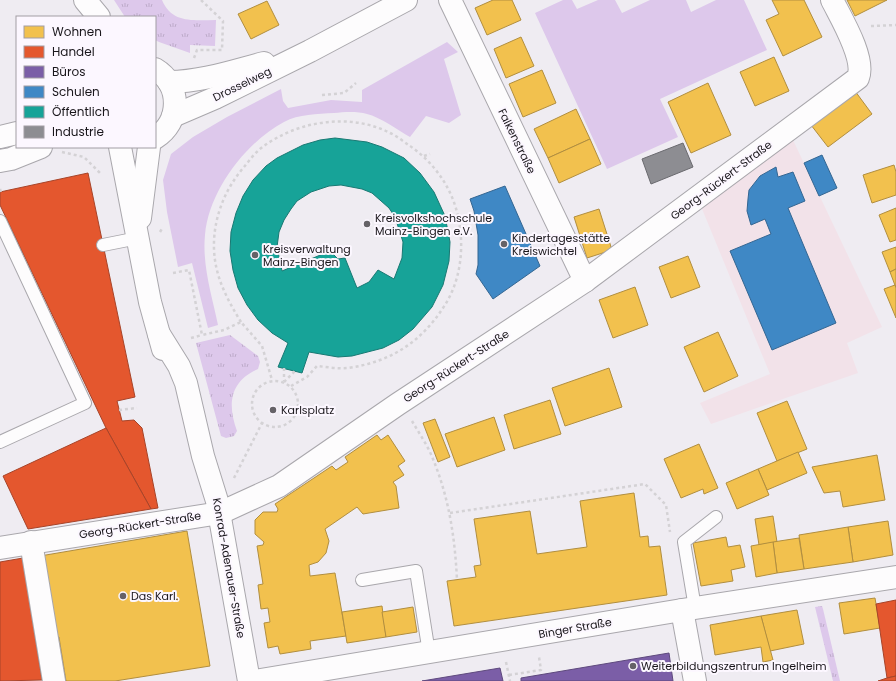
<svg xmlns="http://www.w3.org/2000/svg" width="896" height="681" font-family="Poppins,sans-serif">
<defs>
<pattern id="grass-tufts" width="24" height="20" patternUnits="userSpaceOnUse"><rect width="24" height="20" fill="#ddc8eb"/><path d="M3 7l-1-3M5 7V3M7 7l1-3M15 17l-1-3M17 17v-4M19 17l1-3" fill="none" stroke="#bdabc9"/></pattern>
</defs>
<rect width="100%" height="100%" fill="#efecf2"/>
<path fill="#f2e2e9" d="M792 138 882 327 847 343 858 373 711 424 700 403 770 374 700 204Z"/>
<g fill="url(#grass-tufts)">
<path d="M114 0H162C172 24 194 20 216 20L215 46 190 45V53L159 42 155 40V17H125Z"/>
<path d="M230 335 258 356 260 362 258 369C230 381 227 404 237 431L234 436 226 438 221 436 196 343Z"/>
<path d="M822 606 823 609 840 681H833L815 607Z"/>
</g>
<g fill="#ddc8eb">
<path d="M563 0H572L577 9 598 0H615L622 13 650 0H686L691 12 716 0H744L767 50 660 99 678 137 607 169 535 13Z"/>
<path d="M447 42 458 52 444 59 461 115 449 123 426 116 410 137C398 130 380 117 367 114 357 111 344 112 334 113 317 114 299 114 284 122 245 143 209 191 205 235 202 265 212 296 218 325L208 328 192 263 178 267 167 212 163 180 171 154 193 137 227 117 281 89 283 101 288 108 331 100 362 102V90Z"/>
</g>
<g fill="#f2c14e" stroke="#b18e3f">
<path d="M493 0H512L521 20 487 35 475 8Z"/>
<path d="M772 0H804L822 37 783 56 766 20 779 14Z"/>
<path d="M847 0H887L855 16Z"/>
<path d="M267 1 279 25 251 39 238 14Z"/>
<path d="M521 37 534 66 506 78 494 49Z"/>
<path d="M774 57 789 91 755 106 740 72Z"/>
<path d="M542 70 556 103 523 117 509 84Z"/>
<path d="M708 83 731 135 691 153 668 102Z"/>
<path d="M855 91 872 114 828 147 811 125Z"/>
<path d="M576 109 590 139 548 158 534 129Z"/>
<path d="M590 139 601 164 559 183 548 158Z"/>
<path d="M894 165 896 172V195L872 203 863 175Z"/>
<path d="M896 208V240L890 242 879 215Z"/>
<path d="M599 209 612 250 587 258 574 217Z"/>
<path d="M896 247V269L890 272 882 252Z"/>
<path d="M688 256 700 287 671 298 659 267Z"/>
<path d="M896 269V288L890 272Z"/>
<path d="M895 285 896 288V318L884 289Z"/>
<path d="M635 287 648 325 613 338 599 300Z"/>
<path d="M718 332 738 376 704 392 684 347Z"/>
<path d="M609 368 622 407 565 426 552 388Z"/>
<path d="M550 400 561 434 514 449 504 415Z"/>
<path d="M787 401 807 449 777 461 757 413Z"/>
<path d="M494 417 505 450 457 467 445 434Z"/>
<path d="M435 419 450 457 438 462 423 423Z"/>
<path d="M377 435 381 440 388 435 405 461 398 466 404 475 393 482 396 486 399 508 363 514 357 507 325 529 329 541 326 553 318 562 309 565 310 576 335 573 346 636 310 641 311 649 280 654 278 646 268 648 264 623 270 622 268 608 261 609 258 585 263 584 257 546 263 545 264 542 255 534V520L263 512H277L278 509 275 504 332 466 336 470 348 462 345 457Z"/>
<path d="M699 444 718 488 704 494 703 489 681 498 664 459Z"/>
<path d="M798 452 807 473 767 490 758 469Z"/>
<path d="M877 455 885 500 843 507 840 491 824 493 812 467Z"/>
<path d="M758 469 769 495 737 509 726 483Z"/>
<path d="M634 493 640 537 648 536 649 547 660 546 667 595 454 626 447 581 476 577 474 566 481 565 474 519 530 511 537 554 587 547 580 501Z"/>
<path d="M773 516 777 542 759 545 755 519Z"/>
<path d="M888 521 893 555 853 562 848 527Z"/>
<path d="M848 527 853 562 804 569 799 535Z"/>
<path d="M187 531 210 666 115 681H66L59 637H54L40 556Z"/>
<path d="M726 537 728 547 740 545 745 567 731 570 733 581 701 586 693 543Z"/>
<path d="M799 538 804 569 777 573 773 542Z"/>
<path d="M773 542 777 573 756 577 751 546Z"/>
<path d="M875 598 880 628 844 634 839 603Z"/>
<path d="M382 606 386 637 347 643 342 612Z"/>
<path d="M413 607 417 632 386 637 382 612Z"/>
<path d="M797 610 804 644 770 651 761 616Z"/>
<path d="M761 616 773 660 763 662 761 647 715 655 710 625Z"/>
</g>
<g fill="#e4572e" stroke="#a74429">
<path d="M88 173 135 397 117 401 122 421 134 420 142 428 158 508 151 509 106 428 0 205V192Z"/>
<path d="M106 428 151 509 28 529 3 476Z"/>
<path d="M23 558 42 680 0 681V562Z"/>
<path d="M896 600V676L887 678 876 604Z"/>
<path d="M896 676V681H878L887 678Z"/>
</g>
<g fill="#7b5ea7" stroke="#5e497d">
<path d="M669 653 673 681H521V678Z"/>
<path d="M500 668 503 681H422Z"/>
</g>
<g fill="#3f88c5" stroke="#346692">
<path d="M822 155 837 188 819 196 804 163Z"/>
<path d="M776 167 778 177 793 172 805 201 788 208 836 323 772 350 730 251 771 234 765 219 751 225 747 211 748 199 749 190 760 176Z"/>
<path d="M505 186 540 266 493 299 476 274 478 265V235L474 211 470 199Z"/>
</g>
<path fill="#17a398" stroke="#187973" fill-rule="evenodd" d="M335 138 367 142 382 147 404 158 420 173 434 192 445 216 450 242 449 261 443 285 432 307 413 329 399 340 383 348 352 356 338 357 309 352 302 373 278 367 288 343 272 333 258 320 247 305 238 288 233 270 230 251 231 232 236 213 243 196 253 180 266 166 277 158 303 145 320 140ZM341 185 362 189 372 193 389 208 395 217 403 242 402 258 394 279 378 270 369 282 357 288 345 258 338 259 330 251 282 271 277 247 279 232 284 220 291 209 297 201 311 192 329 186Z"/>
<path fill="#8d8d92" stroke="#6a6a6f" d="M683 143 693 167 651 184 642 159Z"/>
<g fill="none" stroke-linecap="round" stroke-linejoin="round">
<g stroke="#a9a7ac" stroke-width="14">
<g id="lane">
<path d="M0 221 85 403 0 442"/>
<path d="M103 245 138 238"/>
<path d="M362 580 416 571 429 653"/>
<path d="M695 608 684 542 716 517"/>
</g>
</g>
<g stroke="#a9a7ac" stroke-width="24">
<g id="street">
<path d="M450 0 585 281"/>
<path d="M169 82C201 82 233 71 264 63"/>
<path d="M173 116 215 98 310 51 406 0"/>
<path d="M31 542 54 681"/>
<path d="M0 548 220 513 279 486 398 404 585 281 858 78C866 59 841 18 832 0"/>
<path d="M682 610 695 681"/>
</g>
</g>
<g stroke="#a9a7ac" stroke-width="24">
<g id="secondary">
<path d="M85 0 99 17"/>
<path d="M155 69C182 85 181 122 155 138"/>
<path d="M0 137 17 133"/>
<path d="M120 147 150 302 163 349"/>
<path d="M0 161 11 159 41 147"/>
<path d="M140 218 149 147"/>
<path d="M159 334 179 366 186 383 203 456 217 501 249 681"/>
<path d="M255 681 682 610 896 577"/>
</g>
</g>
<g stroke="#d4d2d5" stroke-width="2.5" stroke-dasharray="3 3" stroke-linecap="butt">
<path d="M871 26 896 25"/>
<path d="M194 58 197 50H222L223 21 201 0"/>
<path d="M322 95 344 93 356 83"/>
<path d="M62 152 84 157 101 174"/>
<path d="M424 156 430 154"/>
<path d="M0 189 1 192"/>
<path d="M160 232 163 227"/>
<path d="M173 273 189 270 202 335 224 330 241 322 262 346 272 380"/>
<path d="M241 322C227 299 215 277 214 249 213 218 225 189 244 167 249 161 254 154 260 149 295 121 350 112 390 133 397 136 404 142 410 146 433 162 450 185 457 212 465 244 462 280 443 308 420 343 390 362 348 368 338 369 327 367 317 366L307 377 291 386"/>
<path d="M191 338 202 335"/>
<path d="M284 368V381"/>
<circle cx="275" cy="404" r="23"/>
<path d="M284 382 295 371"/>
<path d="M119 410 137 408"/>
<path d="M412 421C419 433 428 446 433 459 449 498 455 538 457 580"/>
<path d="M234 478 262 423"/>
<path d="M450 513 645 484 666 505 670 532"/>
<path d="M506 662 510 681"/>
<path d="M509 675 541 670 539 657"/>
</g>
<use href="#lane" stroke="#fdfcfd" stroke-width="12"/>
<use href="#street" stroke="#fdfcfd" stroke-width="22"/>
<use href="#secondary" stroke="#fdfcfd" stroke-width="22"/>
</g>
<g fill="#656267" stroke="#fcf7ff" stroke-width="1.5">
<circle cx="367" cy="224" r="4"/>
<circle cx="504" cy="244" r="4"/>
<circle cx="255" cy="255" r="4"/>
<circle cx="273" cy="410" r="4"/>
<circle cx="123" cy="596" r="4"/>
<circle cx="633" cy="666" r="4"/>
</g>
<g text-anchor="middle" stroke-width="4" stroke-linejoin="round" paint-order="stroke">
<g font-size="11" fill="#1a171c" stroke="#fcf7ff">
<text transform="translate(242 84) rotate(-26)" y="4">Drosselweg</text>
<text transform="translate(517 141) rotate(64)" y="4">Falkenstraße</text>
<text transform="translate(721 180) rotate(-37)" y="4">Georg-Rückert-Straße</text>
<text transform="translate(456 366) rotate(-33)" y="4">Georg-Rückert-Straße</text>
<text transform="translate(140 525) rotate(-9)" y="4">Georg-Rückert-Straße</text>
<text transform="translate(229 568) rotate(80)" y="4">Konrad-Adenauer-Straße</text>
<text transform="translate(575 628) rotate(-10)" y="4">Binger Straße</text>
</g>
<g font-size="11" fill="#1a171c" stroke="#fcf7ff" text-anchor="start">
<text x="375" y="222">Kreisvolkshochschule<tspan x="375" dy="13">Mainz-Bingen e.V.</tspan></text>
<text x="512" y="242">Kindertagesstätte<tspan x="512" dy="13">Kreiswichtel</tspan></text>
<text x="263" y="253">Kreisverwaltung<tspan x="263" dy="13">Mainz-Bingen</tspan></text>
<text x="281" y="414">Karlsplatz</text>
<text x="131" y="600">Das Karl.</text>
<text x="641" y="670">Weiterbildungszentrum Ingelheim</text>
</g>
</g>
<rect x="16" y="16" width="140" height="132" fill="#fcf7ff" stroke="#a29da4"/>
<rect x="24" y="26" width="20" height="12" fill="#f2c14e" stroke="#a29da4"/>
<text x="52" y="36" font-size="12" fill="#1a171c">Wohnen</text>
<rect x="24" y="46" width="20" height="12" fill="#e4572e" stroke="#a29da4"/>
<text x="52" y="56" font-size="12" fill="#1a171c">Handel</text>
<rect x="24" y="66" width="20" height="12" fill="#7b5ea7" stroke="#a29da4"/>
<text x="52" y="76" font-size="12" fill="#1a171c">Büros</text>
<rect x="24" y="86" width="20" height="12" fill="#3f88c5" stroke="#a29da4"/>
<text x="52" y="96" font-size="12" fill="#1a171c">Schulen</text>
<rect x="24" y="106" width="20" height="12" fill="#17a398" stroke="#a29da4"/>
<text x="52" y="116" font-size="12" fill="#1a171c">Öffentlich</text>
<rect x="24" y="126" width="20" height="12" fill="#8d8d92" stroke="#a29da4"/>
<text x="52" y="136" font-size="12" fill="#1a171c">Industrie</text>
</svg>
